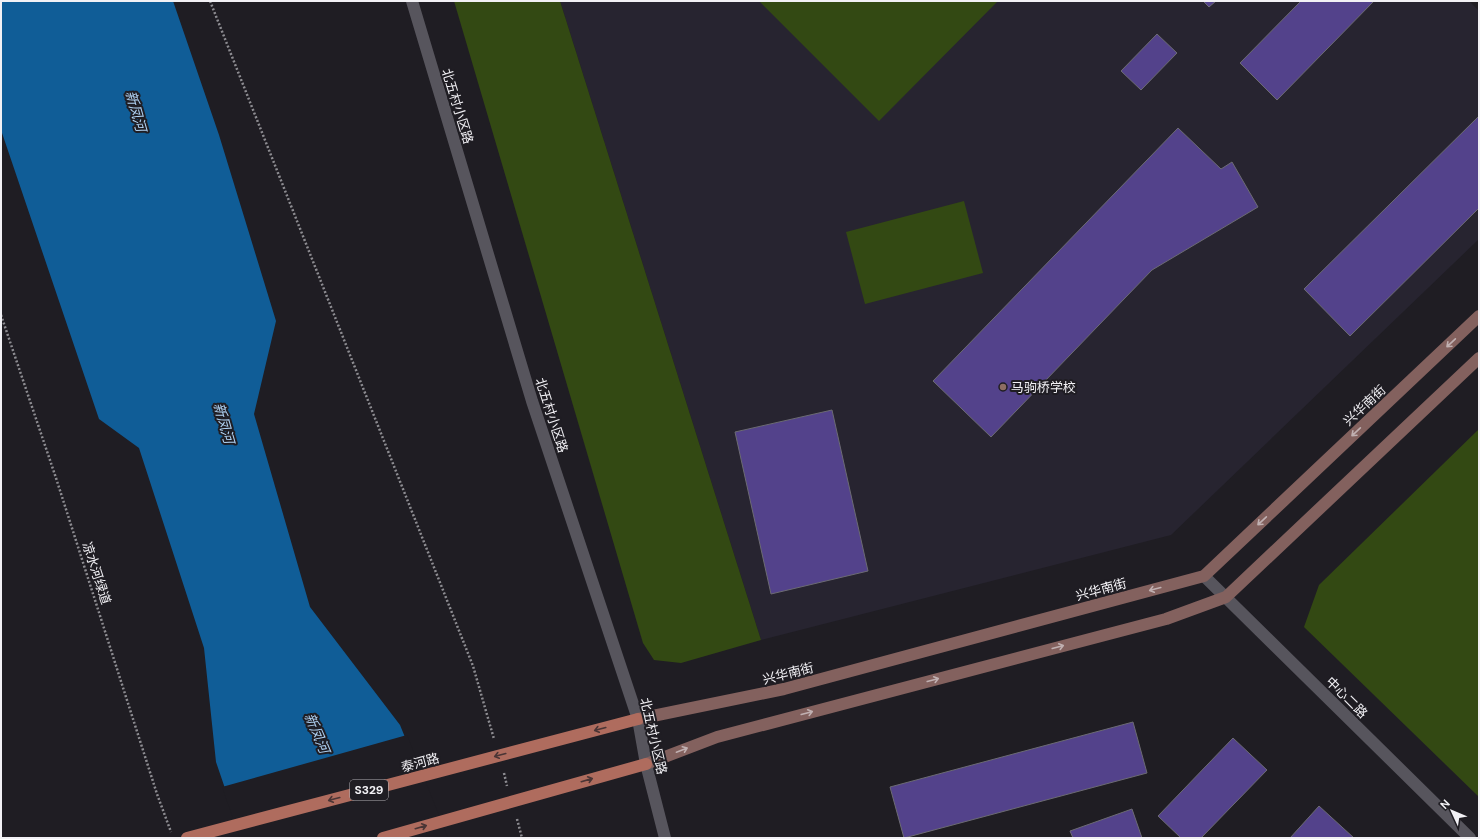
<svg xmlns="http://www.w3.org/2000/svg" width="1480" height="839" font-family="'DM Sans','Noto Sans SC',sans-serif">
<rect width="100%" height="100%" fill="#1f1d23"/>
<path fill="#272430" d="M560 1H1469L1479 11V239L1171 535 761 640Z"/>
<g fill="#334913">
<path d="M454 1H560L761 640 681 663 654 660 643 643Z"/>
<path d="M759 1H998L879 121Z"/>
<path d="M964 201 983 273 865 304 846 232Z"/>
<path d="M1479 429V797L1304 627 1319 585Z"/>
</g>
<path fill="#105d97" d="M1 1H173L219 135 276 321 254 414 310 607 400 725 446 838H242L216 762 204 648 139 448 99 419 1 130Z"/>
<path fill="#1f1d23" d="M407 735 448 838H240L222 787Z"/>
<g fill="#53428b" stroke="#6c6b73">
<path d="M1203 1H1216L1209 7Z"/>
<path d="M1301 1H1374L1277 100 1240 63Z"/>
<path d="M1157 34 1177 53 1141 90 1121 71Z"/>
<path d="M1479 116V208L1350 336 1304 289Z"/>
<path d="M1178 128 1221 169 1232 162 1258 207 1152 270 991 437 933 381Z"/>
<path d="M832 410 868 571 771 594 735 432Z"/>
<path d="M1133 722 1147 773 904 838 890 787Z"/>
<path d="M1233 738 1267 770 1201 838H1181L1158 816Z"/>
<path d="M1319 806 1354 838H1290Z"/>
<path d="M1132 809 1142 838H1073L1070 831Z"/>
</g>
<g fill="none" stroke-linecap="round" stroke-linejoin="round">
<g stroke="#8d8c91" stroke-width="2.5" stroke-dasharray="2 2" stroke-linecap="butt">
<path d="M210 1 473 666 494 739"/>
<path d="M1 315 56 478 157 794 171 832"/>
<path d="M504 773 507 786"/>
<path d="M517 819 522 838"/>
</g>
<path stroke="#57555d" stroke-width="12" d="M1204 576 1470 838"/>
<path stroke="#57555d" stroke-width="12" d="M412 1 532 401 638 719 646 764 665 838"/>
<g stroke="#83615e" stroke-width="12">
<path d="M638 719 784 689 1204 576 1479 316"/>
<path d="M646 764 717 737 1166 619 1226 597 1479 358"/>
</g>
<g stroke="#af6c5e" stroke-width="12">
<path d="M187 838 638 719"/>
<path d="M383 838 646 764"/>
</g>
</g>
<defs><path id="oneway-shaft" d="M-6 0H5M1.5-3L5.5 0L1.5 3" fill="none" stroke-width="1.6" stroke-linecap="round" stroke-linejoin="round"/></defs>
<g stroke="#c0b0b1">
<use href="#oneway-shaft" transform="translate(1451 343) rotate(137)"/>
<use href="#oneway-shaft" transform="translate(1356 432) rotate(137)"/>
<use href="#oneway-shaft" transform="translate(1262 521) rotate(137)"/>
<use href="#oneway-shaft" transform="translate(1155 589) rotate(165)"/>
<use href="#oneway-shaft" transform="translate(1058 647) rotate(-15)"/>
<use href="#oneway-shaft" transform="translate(933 680) rotate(-15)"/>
<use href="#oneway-shaft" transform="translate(807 713) rotate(-15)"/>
<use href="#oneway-shaft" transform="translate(682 750) rotate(-21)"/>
</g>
<g stroke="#4a3535">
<use href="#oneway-shaft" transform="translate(600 729) rotate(165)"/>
<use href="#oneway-shaft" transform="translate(500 755) rotate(165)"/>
<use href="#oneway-shaft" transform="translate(587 780) rotate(-16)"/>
<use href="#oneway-shaft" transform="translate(334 799) rotate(165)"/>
<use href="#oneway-shaft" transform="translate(421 827) rotate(-16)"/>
</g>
<circle fill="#8d6e63" stroke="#1f1d23" stroke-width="1.5" cx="1003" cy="387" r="4"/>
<g text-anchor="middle" stroke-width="4" stroke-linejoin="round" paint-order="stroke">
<rect fill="#1f1d23" stroke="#b3b1b6" stroke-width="1" x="350" y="780" width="38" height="20" rx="3"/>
<g font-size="12" font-weight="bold" fill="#f2f1f5">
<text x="369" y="794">S329</text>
</g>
<g font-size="13" fill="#f2f1f5" stroke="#1f1d23">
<text transform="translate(458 106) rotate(73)" y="5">北五村小区路</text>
<text transform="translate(1364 405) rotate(-43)" y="5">兴华南街</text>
<text transform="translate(552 415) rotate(72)" y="5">北五村小区路</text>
<text transform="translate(97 573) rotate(72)" y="5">凉水河绿道</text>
<text transform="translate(1101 589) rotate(-15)" y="5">兴华南街</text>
<text transform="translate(788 673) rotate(-14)" y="5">兴华南街</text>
<text transform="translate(1347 697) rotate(45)" y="5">中心二路</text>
<text transform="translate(654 736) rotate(77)" y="5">北五村小区路</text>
<text transform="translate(420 762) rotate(-15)" y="5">泰河路</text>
</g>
<g font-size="13" fill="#f2f1f5" stroke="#1f1d23" text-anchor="start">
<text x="1011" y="392">马驹桥学校</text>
</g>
<g font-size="14" font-style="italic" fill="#b0d2f3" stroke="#1f1d23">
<text transform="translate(136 111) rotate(74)" y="5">新凤河</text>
<text transform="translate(224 423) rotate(74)" y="5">新凤河</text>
<text transform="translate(317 733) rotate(67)" y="5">新凤河</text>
</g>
</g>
<rect width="1480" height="839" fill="none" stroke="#f2f1f5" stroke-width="4"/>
<g transform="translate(1452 811) rotate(314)" stroke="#1f1d23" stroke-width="3" paint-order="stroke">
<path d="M0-3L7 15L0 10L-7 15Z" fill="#f2f1f5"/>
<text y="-6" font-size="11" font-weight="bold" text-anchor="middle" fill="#f2f1f5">N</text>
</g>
</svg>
